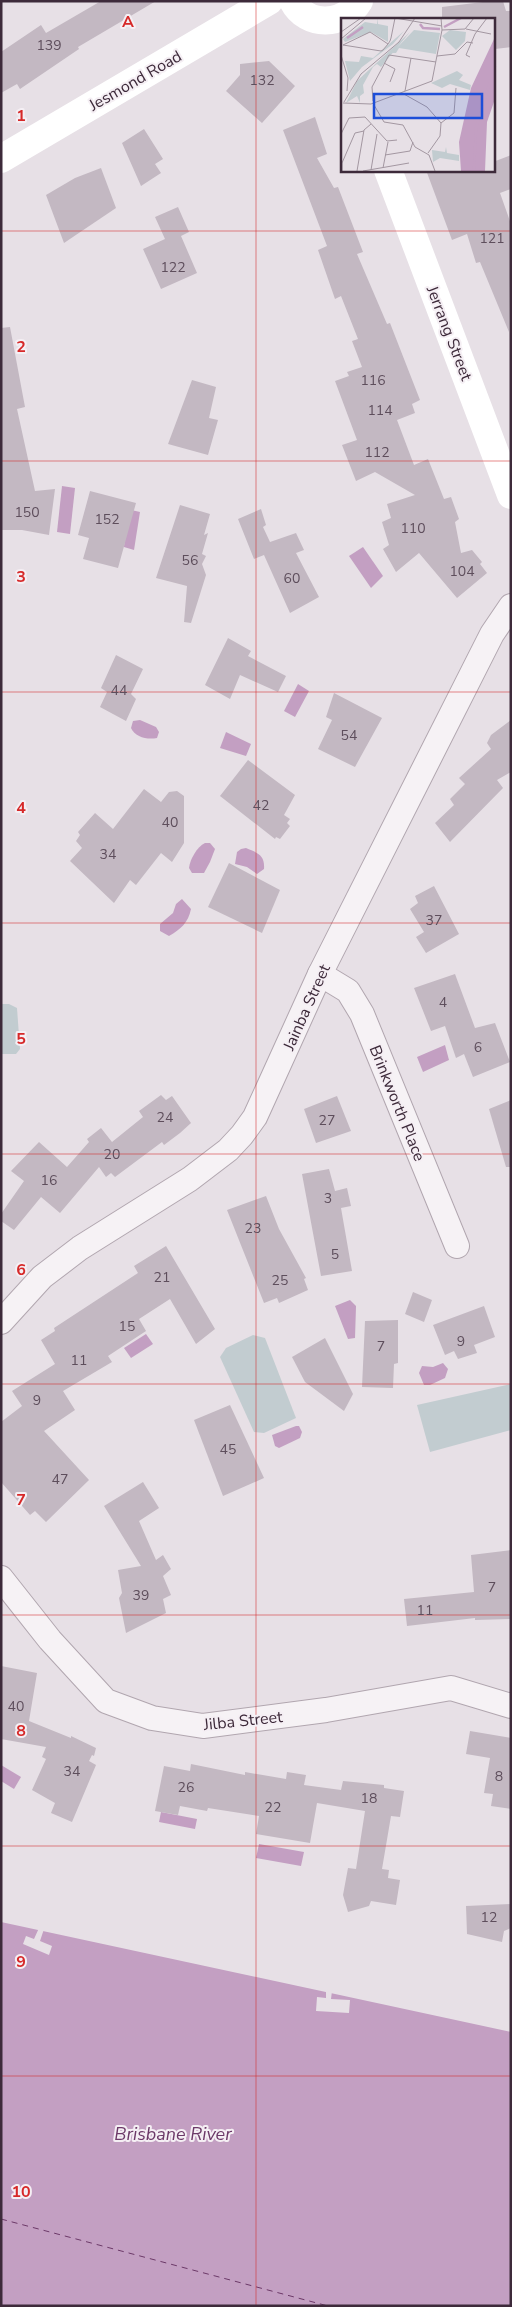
<svg xmlns="http://www.w3.org/2000/svg" width="512" height="2307" font-family="'Nunito Sans',sans-serif">
<rect width="100%" height="100%" fill="#e7e0e6"/>
<g fill="#c2ccd0">
<path d="M1 1004H9L17 1008 20 1049 16 1054H1Z"/>
<path d="M253 1335 265 1338 296 1418 264 1433 254 1432 220 1357 226 1348Z"/>
<path d="M511 1384V1430L430 1452 417 1405Z"/>
</g>
<g fill="#c39fc2">
<path d="M62 486 75 488 70 534 57 532Z"/>
<path d="M127 509 140 512 134 550 124 547Z"/>
<path d="M363 547 383 576 371 588 349 556Z"/>
<path d="M298 684 309 691 295 717 284 711Z"/>
<path d="M140 720 156 727 159 732 157 738C147 740 135 737 131 728L133 721Z"/>
<path d="M226 732 251 744 246 756 220 748Z"/>
<path d="M205 843H210L215 849 210 862 204 873H192L189 868C190 859 197 847 205 843Z"/>
<path d="M246 848C258 853 265 855 264 869L257 874 247 867 235 864 237 852 241 849Z"/>
<path d="M182 899 191 909C188 923 181 929 169 936L160 931V924L173 913 176 904Z"/>
<path d="M445 1045 449 1060 423 1072 417 1057Z"/>
<path d="M350 1300 356 1306 355 1338 348 1339 335 1306Z"/>
<path d="M146 1334 153 1344 131 1358 124 1348Z"/>
<path d="M443 1363 448 1369 445 1378 430 1385H424L419 1373 422 1366 433 1367Z"/>
<path d="M296 1426H299L302 1432 300 1438 279 1448 275 1446 272 1435Z"/>
<path d="M1 1765 21 1777 14 1789 1 1781Z"/>
<path d="M161 1812 197 1819 195 1829 159 1822Z"/>
<path d="M259 1844 304 1852 301 1866 256 1858Z"/>
<path d="M1 1922 511 2032V2306H1Z"/>
</g>
<g fill="#e7e0e6">
<path d="M39 1928 44 1929 40 1941 52 1946 49 1955 23 1944 26 1936 34 1939Z"/>
<path d="M326 1990 332 1991 331 1999 350 2000 349 2013 316 2011 317 1997 326 1998Z"/>
</g>
<g fill="none" stroke-linecap="round" stroke-linejoin="round">
<path stroke="#6c3968" stroke-width="1" stroke-dasharray="6 5" stroke-linecap="butt" d="M1 2219 328 2306"/>
</g>
<g fill="#c3b8c2">
<path d="M101 1H156L78 47 79 49 20 89 17 84 1 93V52L41 25 46 33Z"/>
<path d="M491 1H503L506 11H511V47L495 49 493 19H442V7Z"/>
<path d="M269 61 295 86 262 123 226 91 240 75V64Z"/>
<path d="M315 117 327 154 317 158 334 188 338 187 363 252 357 254 387 324 390 323 420 400 412 404 415 413 397 420 414 465 428 459 444 499 451 497 459 519 455 522 461 553 472 550 482 562 480 564 487 573 457 598 419 553 396 572 383 549 389 545 382 522 391 518 387 504 415 495 375 472 356 481 342 445 357 440 335 381 349 376 347 372 362 367 352 341 358 339 341 296 335 299 318 250 327 246 283 130Z"/>
<path d="M144 129 163 159 155 164 161 173 141 186 122 143Z"/>
<path d="M511 155V189L500 193 511 224 509 332 480 262 476 263 467 234 452 240 426 170H493V162Z"/>
<path d="M101 168 116 208 64 243 46 195 75 178Z"/>
<path d="M178 207 189 232 181 236 197 273 161 289 143 249 165 239 155 217Z"/>
<path d="M10 327 25 407 17 409 35 491 55 489 49 535 22 530H1V328Z"/>
<path d="M192 380 216 387 209 418 218 420 208 455 168 444Z"/>
<path d="M90 491 136 503 118 568 83 559 89 538 78 535Z"/>
<path d="M180 505 210 514 204 535 208 533 202 554 206 556 202 564 206 575 191 623 184 622 187 586 156 578Z"/>
<path d="M261 509 266 525 263 527 270 542 296 533 304 550 296 553 319 597 290 613 264 555 254 559 238 519Z"/>
<path d="M228 638 251 651 248 656 286 676 278 692 240 675 230 699 205 685Z"/>
<path d="M116 655 143 669 131 694 136 699 126 721 100 707 107 692 101 688Z"/>
<path d="M334 693 382 718 355 767 318 749 332 720 326 717Z"/>
<path d="M511 720V772L497 780 503 788 450 842 435 823 454 805 450 799 465 784 459 778 491 749 487 743 491 735Z"/>
<path d="M248 760 295 795 284 815 290 819 287 823 290 826 280 839 276 837 275 839 220 796Z"/>
<path d="M144 789 161 802 169 792 177 791 184 796V843L172 862 161 853 136 885 130 880 114 903 70 861 82 848 76 841 80 835 78 832 95 813 113 829Z"/>
<path d="M229 863 280 890 262 933 208 907Z"/>
<path d="M434 886 459 934 426 953 416 937 424 932 410 909 418 903 415 896Z"/>
<path d="M455 974 475 1028 495 1023 510 1062 473 1077 464 1054 456 1058 445 1026 431 1031 414 988Z"/>
<path d="M161 1095 166 1100 172 1096 191 1123 180 1133 164 1145 162 1142 115 1177 111 1173 106 1177 99 1167 60 1213 41 1197 14 1230 1 1221V1214L24 1181 11 1171 39 1142 67 1167 89 1142 87 1139 101 1128 112 1142 143 1117 139 1111Z"/>
<path d="M337 1096 351 1131 316 1143 304 1109Z"/>
<path d="M511 1100V1167H506L489 1109Z"/>
<path d="M329 1169 335 1191 347 1188 351 1206 341 1208 352 1271 321 1276 302 1174Z"/>
<path d="M266 1196 279 1229 306 1278 304 1279 308 1290 279 1303 277 1298 264 1303 227 1210Z"/>
<path d="M166 1246 215 1329 196 1344 170 1299 139 1319 146 1331 108 1356 112 1362 63 1391 75 1410 44 1431 89 1480 46 1522 35 1511 30 1515 1 1482V1422L22 1406 12 1391 55 1364 41 1340 55 1331 54 1328 138 1273 134 1266Z"/>
<path d="M413 1292 432 1300 424 1322 405 1314Z"/>
<path d="M484 1306 495 1337 474 1345 477 1353 458 1359 454 1351 445 1355 433 1325Z"/>
<path d="M398 1320V1363L394 1364 393 1388 362 1387 365 1321Z"/>
<path d="M325 1338 353 1394 344 1411 305 1382 292 1357Z"/>
<path d="M230 1405 264 1478 223 1496 194 1420Z"/>
<path d="M143 1482 159 1508 139 1521 156 1560 163 1555 171 1569 163 1576 171 1595 163 1599 166 1613 126 1633 119 1598 122 1593 118 1570 141 1566 104 1506Z"/>
<path d="M511 1550V1619L475 1620V1618L407 1626 404 1599 474 1592 471 1555Z"/>
<path d="M1 1666 37 1673 29 1721 71 1738V1736L96 1748 94 1756 92 1755 89 1761 96 1765 72 1822 51 1813 55 1803 32 1790 46 1759 42 1757 46 1747 1 1739Z"/>
<path d="M470 1731 511 1738V1809L491 1806 493 1794 484 1793 490 1758 466 1754Z"/>
<path d="M191 1764 245 1775V1772L286 1779 287 1772 306 1775 304 1785 341 1790 343 1781 384 1785V1788L404 1791 400 1817 391 1816 382 1869 389 1870 388 1878 400 1880 396 1905 371 1901 369 1906 348 1912 343 1895 348 1868 356 1869 365 1811 317 1803 310 1843 256 1834 259 1816 208 1808 207 1811 180 1806 178 1815 155 1811 164 1766 190 1771Z"/>
<path d="M511 1904V1928L504 1931 502 1942 467 1934 466 1906Z"/>
</g>
<g fill="none" stroke-linecap="round" stroke-linejoin="round">
<g stroke="#b1a6af" stroke-width="26">
<g id="street">
<path d="M320 974 348 991 362 1014 457 1246"/>
<path d="M1 1322 42 1277 80 1248 190 1179 228 1150 242 1135 255 1117 320 974 492 634 511 606"/>
<path d="M1 1578 50 1640 106 1701 152 1718 203 1726 326 1710 451 1688 511 1706"/>
</g>
</g>
<use href="#street" stroke="#f6f2f5" stroke-width="24"/>
<g stroke="#fff" stroke-width="28">
<path d="M293 1C307 28 344 26 359 1"/>
<path d="M1 159 269 1"/>
<path d="M388 170 511 495"/>
</g>
</g>
<path fill="none" stroke="#d62828" stroke-width="1" stroke-opacity="0.55" d="M256 1V2306M1 231H511M1 461H511M1 692H511M1 923H511M1 1154H511M1 1384H511M1 1615H511M1 1846H511M1 2076H511"/>
<g text-anchor="middle" stroke-width="4" stroke-linejoin="round" paint-order="stroke">
<g font-size="14" fill="#5e4e5c">
<text x="49" y="50">139</text>
<text x="262" y="85">132</text>
<text x="492" y="243">121</text>
<text x="173" y="272">122</text>
<text x="373" y="385">116</text>
<text x="380" y="415">114</text>
<text x="377" y="457">112</text>
<text x="27" y="517">150</text>
<text x="107" y="524">152</text>
<text x="413" y="533">110</text>
<text x="190" y="565">56</text>
<text x="462" y="576">104</text>
<text x="292" y="583">60</text>
<text x="119" y="695">44</text>
<text x="349" y="740">54</text>
<text x="261" y="810">42</text>
<text x="170" y="827">40</text>
<text x="108" y="859">34</text>
<text x="434" y="925">37</text>
<text x="443" y="1007">4</text>
<text x="478" y="1052">6</text>
<text x="165" y="1122">24</text>
<text x="327" y="1125">27</text>
<text x="112" y="1159">20</text>
<text x="49" y="1185">16</text>
<text x="328" y="1203">3</text>
<text x="253" y="1233">23</text>
<text x="335" y="1259">5</text>
<text x="162" y="1282">21</text>
<text x="280" y="1285">25</text>
<text x="127" y="1331">15</text>
<text x="461" y="1346">9</text>
<text x="381" y="1351">7</text>
<text x="79" y="1365">11</text>
<text x="37" y="1405">9</text>
<text x="228" y="1454">45</text>
<text x="60" y="1484">47</text>
<text x="492" y="1592">7</text>
<text x="141" y="1600">39</text>
<text x="425" y="1615">11</text>
<text x="16" y="1711">40</text>
<text x="72" y="1776">34</text>
<text x="499" y="1781">8</text>
<text x="186" y="1792">26</text>
<text x="369" y="1803">18</text>
<text x="273" y="1812">22</text>
<text x="489" y="1922">12</text>
</g>
<g font-size="16" fill="#3d2a3a" stroke="#f5eff4">
<text transform="translate(135 80) rotate(-30)" y="6">Jesmond Road</text>
<text transform="translate(450 333) rotate(69)" y="6">Jerrang Street</text>
<text transform="translate(306 1007) rotate(-66)" y="6">Jainba Street</text>
<text transform="translate(398 1103) rotate(68)" y="6">Brinkworth Place</text>
<text transform="translate(243 1720) rotate(-6)" y="6">Jilba Street</text>
</g>
<g font-size="18" font-style="italic" fill="#6c3968" stroke="#f5eff4">
<text x="173" y="2140">Brisbane River</text>
</g>
</g>
<g transform="translate(341 18)">
<rect width="154" height="154" fill="#e7e0e6"/>
<path d="M37 0V6L47 8V24L30 14 4 24 2 21 24 4 36 6ZM73 12 99 15 95 36 58 30 55 35H51ZM109 12 125 14 124 23 115 32 101 18ZM63 13 52 26 21 49 9 63 4 43 18 44 20 38 32 40ZM69 14 40 49 36 46 32 49 22 67 23 75 19 78V85L16 78 5 85 16 63ZM116 53 122 57 118 62 130 67 129 72 109 66 101 70 90 65ZM105 129 106 135 118 137V143L99 140 92 144 91 132 104 134Z" fill="#c2ccd0"/>
<path d="M154 19V81L146 104 144 153H120L118 124 130 70Z" fill="#c39fc2"/>
<path fill="none" stroke="#c39fc2" stroke-width="2.5" d="M79 6 82 10 99 11M103 9 120 0M6 20 22 9M133 153 135 110 154 48"/>
<path fill="none" stroke="#a397a1" stroke-width="1" d="M54 0 101 8M125 11 150 16M101 12 124 11 133 0M0 14 20 0M0 21 25 0M47 26 29 14 2 27 40 33 42 32 47 26 49 23 50 20 54 0M0 37 7 60 6 73M96 38 114 36 126 24 132 25M129 39 125 37 134 16 146 0M43 45 54 51 49 64M64 73 70 40M61 75 86 89 100 105M32 83 31 69 48 37 95 44M3 84 20 56 58 24 74 0M2 85 30 86 91 63 101 12 100 0M33 87 43 104 62 107 74 129 88 137 94 153M100 105 113 95 115 70M0 116 8 100 24 99 46 123 56 122M87 135 99 118 100 105M44 137 69 133 72 124M42 150 47 124M30 152 36 116M1 153V145L14 115 23 113M16 153 23 112 30 106M22 153 68 145"/>
<path fill="#1d4ed8" fill-opacity="0.15" stroke="#1d4ed8" stroke-width="2.5" d="M33 76H141V100H33Z"/>
<rect width="154" height="154" fill="none" stroke="#3d2a3a" stroke-width="2.5"/>
</g>
<g font-size="16" text-anchor="middle" font-weight="bold" fill="#d62828" stroke="#f5eff4" stroke-width="4" stroke-linejoin="round" paint-order="stroke">
<text x="128" y="27">A</text>
<text x="21" y="121">1</text>
<text x="21" y="352">2</text>
<text x="21" y="582">3</text>
<text x="21" y="813">4</text>
<text x="21" y="1044">5</text>
<text x="21" y="1275">6</text>
<text x="21" y="1505">7</text>
<text x="21" y="1736">8</text>
<text x="21" y="1967">9</text>
<text x="21" y="2197">10</text>
</g>
<rect width="512" height="2307" fill="none" stroke="#3d2a3a" stroke-width="5"/>
</svg>
